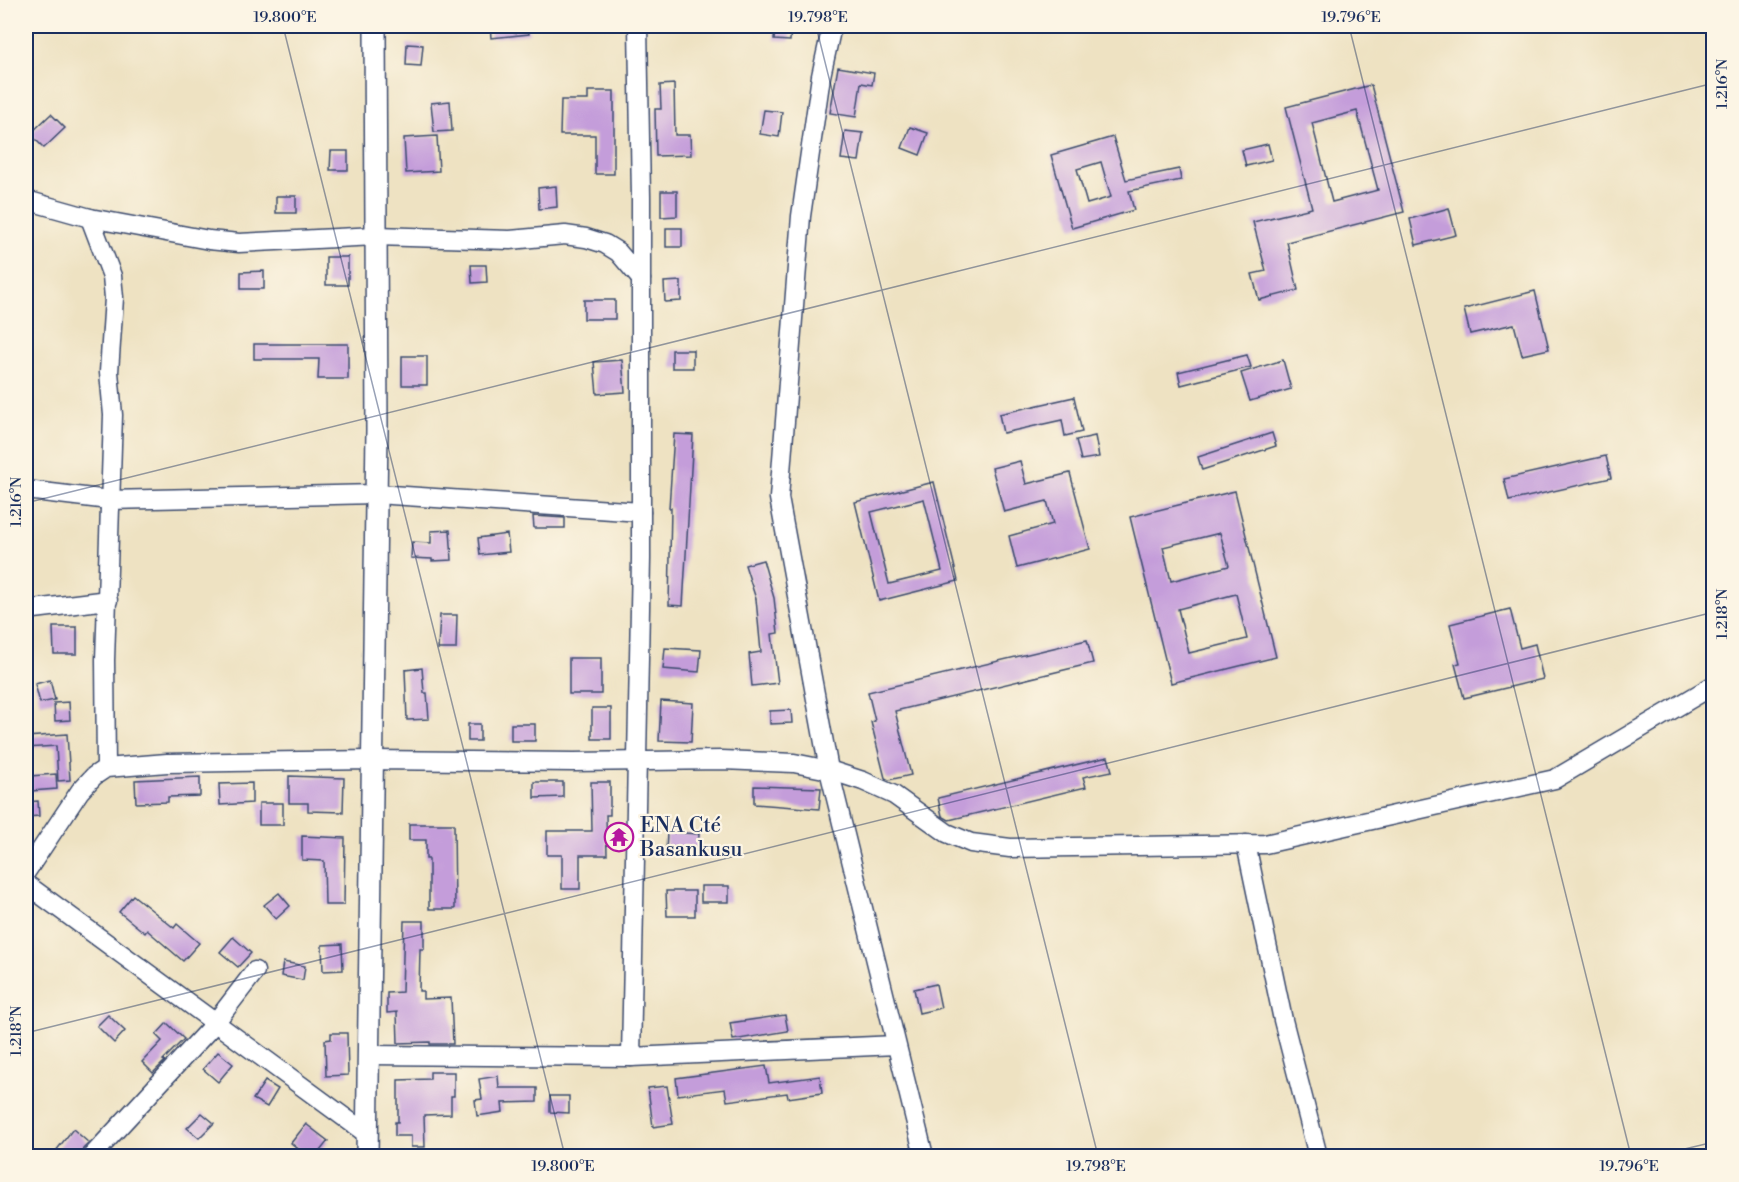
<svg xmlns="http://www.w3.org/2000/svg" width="1739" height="1182" font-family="'Libre Bodoni',serif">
<rect width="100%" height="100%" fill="#fcf5e5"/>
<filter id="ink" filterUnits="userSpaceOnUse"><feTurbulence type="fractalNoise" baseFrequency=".0167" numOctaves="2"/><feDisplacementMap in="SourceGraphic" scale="12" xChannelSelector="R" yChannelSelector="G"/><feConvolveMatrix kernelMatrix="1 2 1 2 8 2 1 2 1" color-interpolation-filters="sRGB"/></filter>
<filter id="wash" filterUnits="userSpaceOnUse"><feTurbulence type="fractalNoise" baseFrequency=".008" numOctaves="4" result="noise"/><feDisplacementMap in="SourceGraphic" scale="24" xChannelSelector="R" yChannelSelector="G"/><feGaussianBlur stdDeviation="1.35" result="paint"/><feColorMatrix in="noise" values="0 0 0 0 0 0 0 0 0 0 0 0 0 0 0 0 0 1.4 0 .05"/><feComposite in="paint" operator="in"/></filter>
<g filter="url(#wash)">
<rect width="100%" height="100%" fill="#eee2c2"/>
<g id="blocks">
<g fill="#c49dda" fill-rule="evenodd">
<path d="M490 26H528L529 34 491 38Z"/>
<path d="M775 26H791L790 41 774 40Z"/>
<path d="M407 44 423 45 421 66 406 65Z"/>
<path d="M838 67 874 73 872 85 861 83 856 117 830 113Z"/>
<path d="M674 84 675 135H690L691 155 656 156 655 109H661L660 85Z"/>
<path d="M1371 85 1404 212 1287 242 1298 290 1259 300 1252 274 1266 271 1253 222 1312 208 1286 107ZM1357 111 1378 190 1332 202 1312 123Z"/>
<path d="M588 91H614V174H595V135H560L561 100H588Z"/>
<path d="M450 101 452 131 434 132 431 103Z"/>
<path d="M764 110 782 112 779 137 760 134Z"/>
<path d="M51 114 65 128 44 148 30 134Z"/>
<path d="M910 127 928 133 920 155 902 148Z"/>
<path d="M845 131 863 133 859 161 841 159Z"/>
<path d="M437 136 439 171 406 173 404 138Z"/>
<path d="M1113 137 1126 180 1179 169 1181 180 1129 191 1134 210 1072 228 1051 155ZM1101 162 1111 197 1087 204 1077 169Z"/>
<path d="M1268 144 1272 160 1246 166 1242 150Z"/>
<path d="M331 151H348V170H330Z"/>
<path d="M556 186 557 207 539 209 538 188Z"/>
<path d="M661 191H677V216L661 217Z"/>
<rect x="276" y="196" width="20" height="17"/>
<path d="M1449 208 1456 235 1416 245 1410 219Z"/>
<rect x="666" y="228" width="16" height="19"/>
<rect x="326" y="257" width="22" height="28"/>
<path d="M471 265H486L487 282 472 283Z"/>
<path d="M264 271V289H241V272Z"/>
<path d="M681 281V301L665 302 664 282Z"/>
<path d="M1535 291 1549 349 1522 355 1514 324 1470 334 1464 309Z"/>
<rect x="584" y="300" width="31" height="19"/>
<path d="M254 344H348V379H318L319 359H254Z"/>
<rect x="672" y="350" width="21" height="18"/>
<path d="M1247 355 1251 367 1181 385 1178 372Z"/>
<rect x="402" y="356" width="25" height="29"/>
<path d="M622 360 625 392 597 394 594 362Z"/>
<path d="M1283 360 1291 389 1250 401 1241 373Z"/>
<path d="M1074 397 1082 432 1065 436 1062 420 1003 433 999 414Z"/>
<path d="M1272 433 1276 446 1202 470 1198 457Z"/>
<path d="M674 434 693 435 683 606 669 605 671 508H669Z"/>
<path d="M1095 436 1099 457 1081 460 1076 440Z"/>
<path d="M1606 456 1611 478 1509 501 1504 479Z"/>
<path d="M1020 461 1026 484 1070 473 1090 549 1017 568 1009 536 1053 524 1047 501 1004 512 992 468Z"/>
<path d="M934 482 958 581 879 601 855 502ZM924 499 942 571 889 584 871 512Z"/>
<path d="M1235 491 1276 657 1171 683 1130 517ZM1220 533 1229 566 1171 581 1163 547ZM1236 594 1247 639 1189 653 1178 609Z"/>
<path d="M533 516 565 518V528H534Z"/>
<path d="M450 530 452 560 432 561V559L411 558 412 542 431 543V531Z"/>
<path d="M507 534 509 552 480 555 478 538Z"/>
<path d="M763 560 774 598 778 633 772 634 778 683 752 686 749 654 761 652 756 599 745 565Z"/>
<path d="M1510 609 1520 648 1535 644 1543 679 1464 698 1455 664 1460 663 1450 624Z"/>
<path d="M440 615H457L456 649H438Z"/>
<path d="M53 627H77V654H54Z"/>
<path d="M1087 640 1093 663 895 711 911 775 889 780 885 778 871 722 875 721 868 692Z"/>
<path d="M665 648 701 650 699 672 663 669Z"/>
<rect x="569" y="658" width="32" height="36"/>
<path d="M422 668 424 693H427L429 719 407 720 405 670Z"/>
<path d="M50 680 55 700 40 703 35 684Z"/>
<path d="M661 701 693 703 691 742 659 741Z"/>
<path d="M69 702 70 720 55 721 54 703Z"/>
<rect x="592" y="708" width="19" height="31"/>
<path d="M791 710 792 723 770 724V711Z"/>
<rect x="468" y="724" width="12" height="17"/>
<rect x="511" y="724" width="24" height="17"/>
<path d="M67 734 70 780 58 781 56 746 26 748V737Z"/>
<path d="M1108 757 1112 771 1083 777 1086 787 949 820 942 816 938 798Z"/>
<path d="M56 774 57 789 31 791 30 776Z"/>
<path d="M289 776 344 778 343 812 308 811V803H289Z"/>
<path d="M200 777V796L168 797V802L136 803 135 780Z"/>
<path d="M534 782H563V797L534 798Z"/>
<path d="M591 782H610V815H606L607 855H580V889H562V855H547V831H592Z"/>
<path d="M252 783V803L220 805 219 784Z"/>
<path d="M754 786 821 788 819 809 754 804Z"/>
<path d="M38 801 39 816 26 817V802Z"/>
<rect x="259" y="803" width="24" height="22"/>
<path d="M409 824H454L455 909H429V859H426V840H409Z"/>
<path d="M667 832 699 834 698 853 666 852Z"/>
<path d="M302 836 345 838 344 905H325L324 861 302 860Z"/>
<rect x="701" y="886" width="28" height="16"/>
<path d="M666 891H695V916H667Z"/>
<path d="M279 893 290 906 276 919 264 905Z"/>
<path d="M133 895 174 928 177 924 199 943 183 961 147 930 145 933 119 912Z"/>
<path d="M404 921H424V949H420L419 991H423V999L451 998 453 1044H430V1042L398 1043 397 1012 387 1013V993L402 992Z"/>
<path d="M233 937 251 953 238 967 220 952Z"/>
<path d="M342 944 343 970 323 971 322 945Z"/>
<path d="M283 962 305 966 303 980 281 976Z"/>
<path d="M936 984 941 1008 919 1013 914 989Z"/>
<path d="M108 1015 125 1031 114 1043 97 1026Z"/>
<path d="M785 1015 788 1031 733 1040 730 1023Z"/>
<path d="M167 1023 184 1039 163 1060 165 1061 153 1073 142 1062 162 1041 156 1035Z"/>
<path d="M331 1033H347L348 1075 326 1076 325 1040 331 1039Z"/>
<path d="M218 1052 233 1064 218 1082 203 1069Z"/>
<path d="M766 1066 769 1083 820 1076 822 1093 788 1098 787 1093 727 1101 725 1089 678 1095 676 1078Z"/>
<path d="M430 1072H454V1096H451V1114L424 1115 425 1147H411V1136H395V1122H398V1080L430 1079Z"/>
<path d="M498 1076 499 1088H537V1102L502 1103 503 1112 477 1116 475 1100 482 1099 479 1079Z"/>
<path d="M265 1081 278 1089 267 1107 253 1099Z"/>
<path d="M667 1086 673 1124 653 1127 648 1088Z"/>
<path d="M550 1096H569V1113L550 1112Z"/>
<path d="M202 1113 214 1123 199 1138 187 1128Z"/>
<path d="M306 1124 328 1141 316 1156H307L291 1143Z"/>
<path d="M73 1129 89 1143 83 1149 81 1156H52Z"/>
</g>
</g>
</g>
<g filter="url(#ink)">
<use href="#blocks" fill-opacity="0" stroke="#3b4a6d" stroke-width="1.5"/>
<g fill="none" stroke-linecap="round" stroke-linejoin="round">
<g stroke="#3b4a6d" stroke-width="21">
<g id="minor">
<path d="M832 26 821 76 801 216 779 498 829 770 924 1156"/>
<path d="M26 200 90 218 209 240 239 243 376 236 510 240 565 235 586 238 605 244 618 252 641 279"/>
<path d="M90 218 112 276 114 298 109 372 113 415 105 660 106 768"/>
<path d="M26 490 109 500 376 494 641 512"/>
<path d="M26 610 108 600"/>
<path d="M1246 844 1283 1020 1318 1156"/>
<path d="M26 872 80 791 94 776 106 768 167 763 372 760 574 762 722 760 794 763 829 770 863 781 894 795 947 833 971 843 1010 848 1265 844 1555 779 1714 685"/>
<path d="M26 884 367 1134"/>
<path d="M368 1055 631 1057 641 559V197L638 26"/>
<path d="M631 1057 896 1045"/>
<path d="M92 1156 215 1023 255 971"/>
</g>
</g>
<g stroke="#3b4a6d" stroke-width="24">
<path id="tertiary" d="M367 1156 377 430 375 26"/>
</g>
<use href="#minor" stroke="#fff" stroke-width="18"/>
<use href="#tertiary" stroke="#fff" stroke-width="21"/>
</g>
</g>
<path fill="none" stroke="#1b2f5e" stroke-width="1.5" stroke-opacity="0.45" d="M283 26 565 1156M816 26 1098 1156M1349 26 1631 1156M26 503 1714 83M26 1033 1714 612M26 1133 31 1156M1655 1156 1714 1142"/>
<defs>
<g id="temple-ring" transform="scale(1.5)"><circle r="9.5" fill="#fcf5e5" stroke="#b5179e" stroke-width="1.5"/><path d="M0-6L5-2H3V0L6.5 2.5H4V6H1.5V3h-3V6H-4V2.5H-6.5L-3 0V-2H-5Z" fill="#b5179e"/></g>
</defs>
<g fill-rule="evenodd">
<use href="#temple-ring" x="619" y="837"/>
</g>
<g text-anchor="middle" stroke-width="4.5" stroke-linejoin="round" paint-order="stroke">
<g font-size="21" fill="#1b2f5e" stroke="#fcf5e5" text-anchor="start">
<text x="640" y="832">ENA Cté<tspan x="640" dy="24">Basankusu</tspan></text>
</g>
</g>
<rect width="1739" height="1182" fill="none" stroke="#fcf5e5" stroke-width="66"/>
<rect x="33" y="33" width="1673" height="1116" fill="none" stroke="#1b2f5e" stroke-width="2"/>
<g font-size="15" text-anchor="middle" fill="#1b2f5e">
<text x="285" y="22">19.800°E</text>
<text x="818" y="22">19.798°E</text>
<text x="1351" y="22">19.796°E</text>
<text transform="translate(1722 84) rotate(-90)" y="5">1.216°N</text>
<text transform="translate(16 502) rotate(-90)" y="5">1.216°N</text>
<text transform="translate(1722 614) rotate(-90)" y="5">1.218°N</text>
<text transform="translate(16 1031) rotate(-90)" y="5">1.218°N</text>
<text x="563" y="1171">19.800°E</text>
<text x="1096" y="1171">19.798°E</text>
<text x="1629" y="1171">19.796°E</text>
</g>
</svg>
